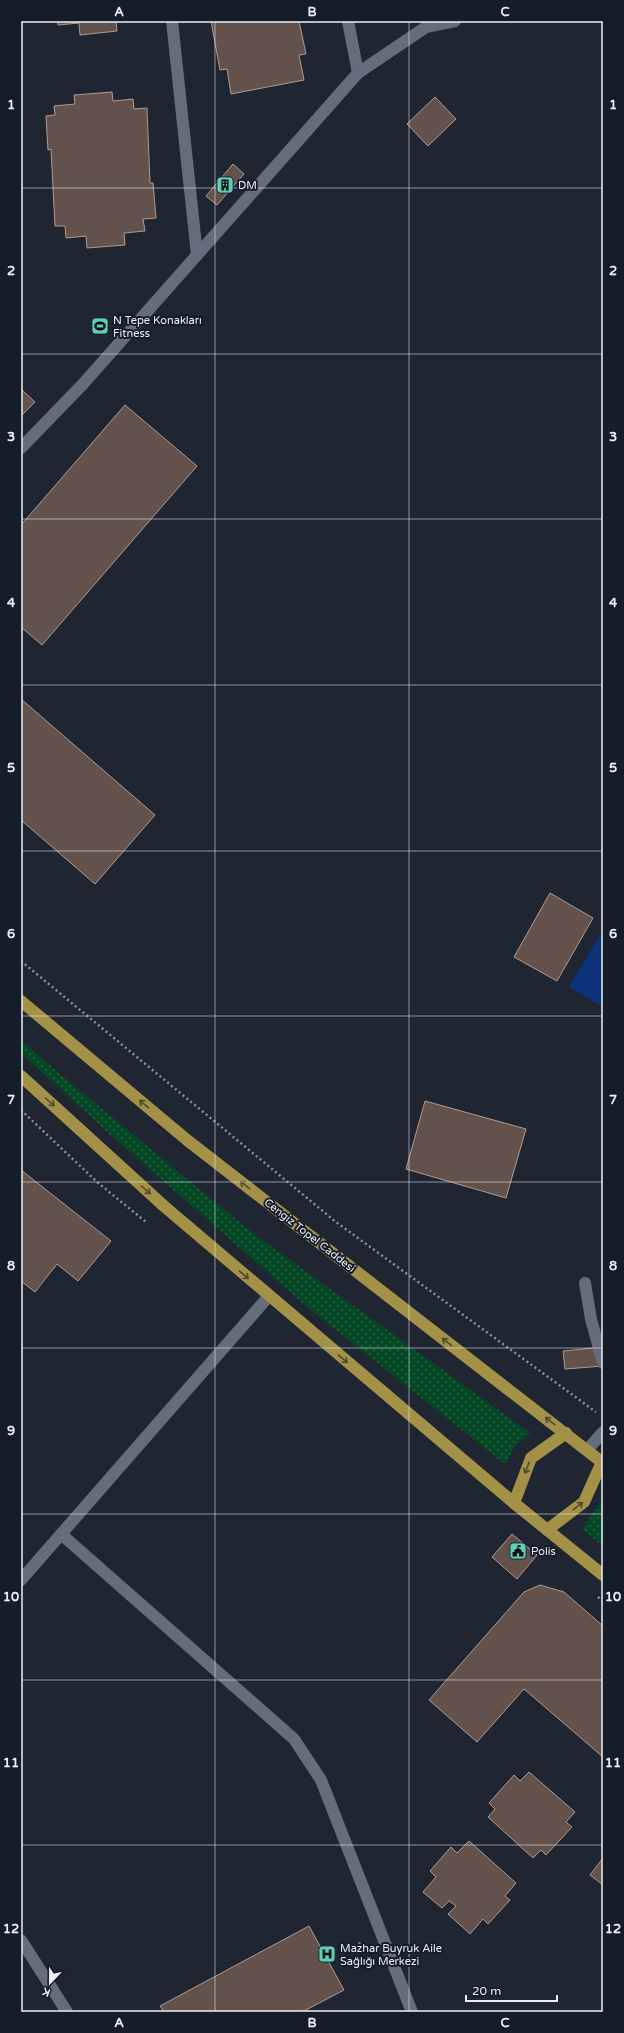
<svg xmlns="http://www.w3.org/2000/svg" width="624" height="2033" font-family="'Varela Round',sans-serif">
<defs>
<pattern id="grass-dots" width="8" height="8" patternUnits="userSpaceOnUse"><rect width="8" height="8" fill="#044826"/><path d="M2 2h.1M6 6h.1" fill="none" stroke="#296346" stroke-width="1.8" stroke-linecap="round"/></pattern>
</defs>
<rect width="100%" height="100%" fill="#202532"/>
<g fill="url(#grass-dots)">
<path d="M21 1040 55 1070 250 1231 530 1433 515 1446 505 1464 312 1311 114 1138 21 1053Z"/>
<path d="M603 1498V1546L582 1529Z"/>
</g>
<path fill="#0d337a" d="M603 930V1007L569 987Z"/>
<g fill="#63524b" stroke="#ae9b93">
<path d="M58 21H116L117 31 80 35 79 23 58 25Z"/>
<path d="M211 21H299L306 54 299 55 304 80 231 94 227 69 220 70Z"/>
<path d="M112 92 113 101 133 99 134 109 147 108 150 183H153L156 218 143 219 145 231 124 233 125 245 87 248 86 236 66 238 65 226H55L51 149 48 150 46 116 55 115 54 106 75 104 74 95Z"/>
<path d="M435 97 456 119 428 146 407 124Z"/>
<path d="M233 164 244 174 217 205 206 196Z"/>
<path d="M21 389 35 402 21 416Z"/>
<path d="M125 405 197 466 42 645 21 627V525Z"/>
<path d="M21 699 155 815 95 884 21 820Z"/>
<path d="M550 893 593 918 557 981 514 957Z"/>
<path d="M425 1101 526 1129 506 1198 406 1169Z"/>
<path d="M21 1170 111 1241 78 1281 57 1264 35 1292 21 1281Z"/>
<path d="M603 1347V1366L565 1369 563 1351Z"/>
<path d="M512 1534 537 1555 517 1579 492 1557Z"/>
<path d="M540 1585 564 1592 603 1626V1757L524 1689 477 1742 429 1700 524 1592Z"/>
<path d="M529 1772 575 1812 566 1822 572 1827 546 1855 541 1850 533 1858 488 1817 495 1809 489 1803 514 1775 520 1781Z"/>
<path d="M469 1841 516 1883 505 1896 510 1900 488 1924 483 1919 470 1934 448 1914 456 1906 449 1901 442 1908 423 1892 436 1877 430 1871 451 1847 457 1853Z"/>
<path d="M603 1858V1885L590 1875Z"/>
<path d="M309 1926 344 1990 302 2012H164L160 2006Z"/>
</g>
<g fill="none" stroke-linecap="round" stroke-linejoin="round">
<g stroke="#8c919b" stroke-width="2.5" stroke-dasharray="2 3" stroke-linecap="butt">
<path d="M21 961 336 1222 596 1412"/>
<path d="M21 1110 97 1182 146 1222"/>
<path d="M598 1597 603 1601"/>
<path d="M354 1946 361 1943"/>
</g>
<g stroke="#656c7b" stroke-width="12">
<path d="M172 21 197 255"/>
<path d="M585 1283 591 1319 603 1363"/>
</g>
<g stroke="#656c7b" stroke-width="12">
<path d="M348 21 358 73"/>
<path d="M21 448 83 384 358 73 426 27 455 21"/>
<path d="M61 1534 294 1739 321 1780 412 2012"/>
<path d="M21 1580 269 1296"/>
<path d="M21 1940 67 2012"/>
</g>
<path stroke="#656c7b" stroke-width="12" d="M587 1450 603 1432"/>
<g stroke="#a39147" stroke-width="12">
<path d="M21 1001 187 1140 603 1463"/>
<path d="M21 1076 165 1207 514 1503 603 1575"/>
<path d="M514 1503 531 1458 566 1433"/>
<path d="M547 1530 584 1502 602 1462"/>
</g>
</g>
<defs><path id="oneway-shaft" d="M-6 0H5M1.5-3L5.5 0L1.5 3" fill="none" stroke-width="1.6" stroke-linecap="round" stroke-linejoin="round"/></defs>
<g stroke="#4e4b34">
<use href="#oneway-shaft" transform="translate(50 1102) rotate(42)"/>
<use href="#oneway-shaft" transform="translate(144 1104) rotate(-140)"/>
<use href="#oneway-shaft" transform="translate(245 1185) rotate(-142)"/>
<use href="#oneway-shaft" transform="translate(146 1190) rotate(42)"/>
<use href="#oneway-shaft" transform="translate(244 1275) rotate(40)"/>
<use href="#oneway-shaft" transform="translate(447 1342) rotate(-142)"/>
<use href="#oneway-shaft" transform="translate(343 1359) rotate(40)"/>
<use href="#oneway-shaft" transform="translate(550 1421) rotate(-142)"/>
<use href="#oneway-shaft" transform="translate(527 1468) rotate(111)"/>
<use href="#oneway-shaft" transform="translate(578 1506) rotate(-38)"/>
</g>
<path fill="none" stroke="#ebf0f8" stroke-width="1" stroke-opacity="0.55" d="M215 21V2012M409 21V2012M21 188H603M21 354H603M21 519H603M21 685H603M21 851H603M21 1016H603M21 1182H603M21 1348H603M21 1514H603M21 1680H603M21 1845H603"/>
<defs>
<g id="building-square" transform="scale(0.9)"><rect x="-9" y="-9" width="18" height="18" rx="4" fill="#5dceb9" stroke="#161c28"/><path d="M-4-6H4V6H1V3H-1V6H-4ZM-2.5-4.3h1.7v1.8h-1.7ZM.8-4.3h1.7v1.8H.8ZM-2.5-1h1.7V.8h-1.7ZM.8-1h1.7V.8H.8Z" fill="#111"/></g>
<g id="stadium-square" transform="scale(0.9)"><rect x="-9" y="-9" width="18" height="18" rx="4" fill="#5dceb9" stroke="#161c28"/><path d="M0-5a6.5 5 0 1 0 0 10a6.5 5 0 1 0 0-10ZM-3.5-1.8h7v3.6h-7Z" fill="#111"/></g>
<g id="civic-square" transform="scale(0.9)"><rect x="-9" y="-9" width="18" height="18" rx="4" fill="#5dceb9" stroke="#161c28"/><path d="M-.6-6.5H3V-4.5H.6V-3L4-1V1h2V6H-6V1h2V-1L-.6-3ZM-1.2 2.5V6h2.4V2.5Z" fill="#111"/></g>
<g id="hospital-square" transform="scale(0.9)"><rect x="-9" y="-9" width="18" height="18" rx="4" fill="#5dceb9" stroke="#161c28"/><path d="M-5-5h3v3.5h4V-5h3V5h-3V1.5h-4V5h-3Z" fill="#111"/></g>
</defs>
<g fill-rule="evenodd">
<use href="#building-square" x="225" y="185"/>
<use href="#stadium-square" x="100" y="326"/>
<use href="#civic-square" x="518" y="1551"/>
<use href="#hospital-square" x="327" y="1954"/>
</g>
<g text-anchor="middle" stroke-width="4" stroke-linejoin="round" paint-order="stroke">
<g font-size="11" fill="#ebf0f8" stroke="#161c28" text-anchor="start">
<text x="238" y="189">DM</text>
<text x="113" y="324">N Tepe Konakları<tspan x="113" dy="13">Fitness</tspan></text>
<text x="531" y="1555">Polis</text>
<text x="340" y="1952">Mazhar Buyruk Aile<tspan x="340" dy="13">Sağlığı Merkezi</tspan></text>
</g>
<g font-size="11" fill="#ebf0f8" stroke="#161c28">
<text transform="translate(310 1235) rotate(38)" y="4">Cengiz Topel Caddesi</text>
</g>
</g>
<rect width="624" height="2033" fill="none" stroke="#161c28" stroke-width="44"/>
<g transform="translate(50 1983) rotate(202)" stroke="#161c28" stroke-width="3" paint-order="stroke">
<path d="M0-3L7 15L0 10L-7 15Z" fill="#ebf0f8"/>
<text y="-6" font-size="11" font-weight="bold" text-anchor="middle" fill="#ebf0f8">K</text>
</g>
<path d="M466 1995v6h91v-6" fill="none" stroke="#ebf0f8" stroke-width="2"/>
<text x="472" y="1995" font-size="12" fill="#ebf0f8" stroke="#161c28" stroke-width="3" paint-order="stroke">20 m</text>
<rect x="22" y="22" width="580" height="1989" fill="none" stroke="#ebf0f8" stroke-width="1.5"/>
<g font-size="13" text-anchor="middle" font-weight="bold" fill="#ebf0f8">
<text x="119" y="16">A</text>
<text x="312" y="16">B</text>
<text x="505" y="16">C</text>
<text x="11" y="109">1</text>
<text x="613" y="109">1</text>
<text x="11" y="275">2</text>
<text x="613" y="275">2</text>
<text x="11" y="441">3</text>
<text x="613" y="441">3</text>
<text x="11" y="607">4</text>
<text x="613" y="607">4</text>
<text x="11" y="772">5</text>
<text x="613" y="772">5</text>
<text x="11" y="938">6</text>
<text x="613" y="938">6</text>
<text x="11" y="1104">7</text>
<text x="613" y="1104">7</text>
<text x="11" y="1270">8</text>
<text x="613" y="1270">8</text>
<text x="11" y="1435">9</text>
<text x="613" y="1435">9</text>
<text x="11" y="1601">10</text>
<text x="613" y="1601">10</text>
<text x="11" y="1767">11</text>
<text x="613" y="1767">11</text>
<text x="11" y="1933">12</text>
<text x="613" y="1933">12</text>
<text x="119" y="2027">A</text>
<text x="312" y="2027">B</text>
<text x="505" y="2027">C</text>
</g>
</svg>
